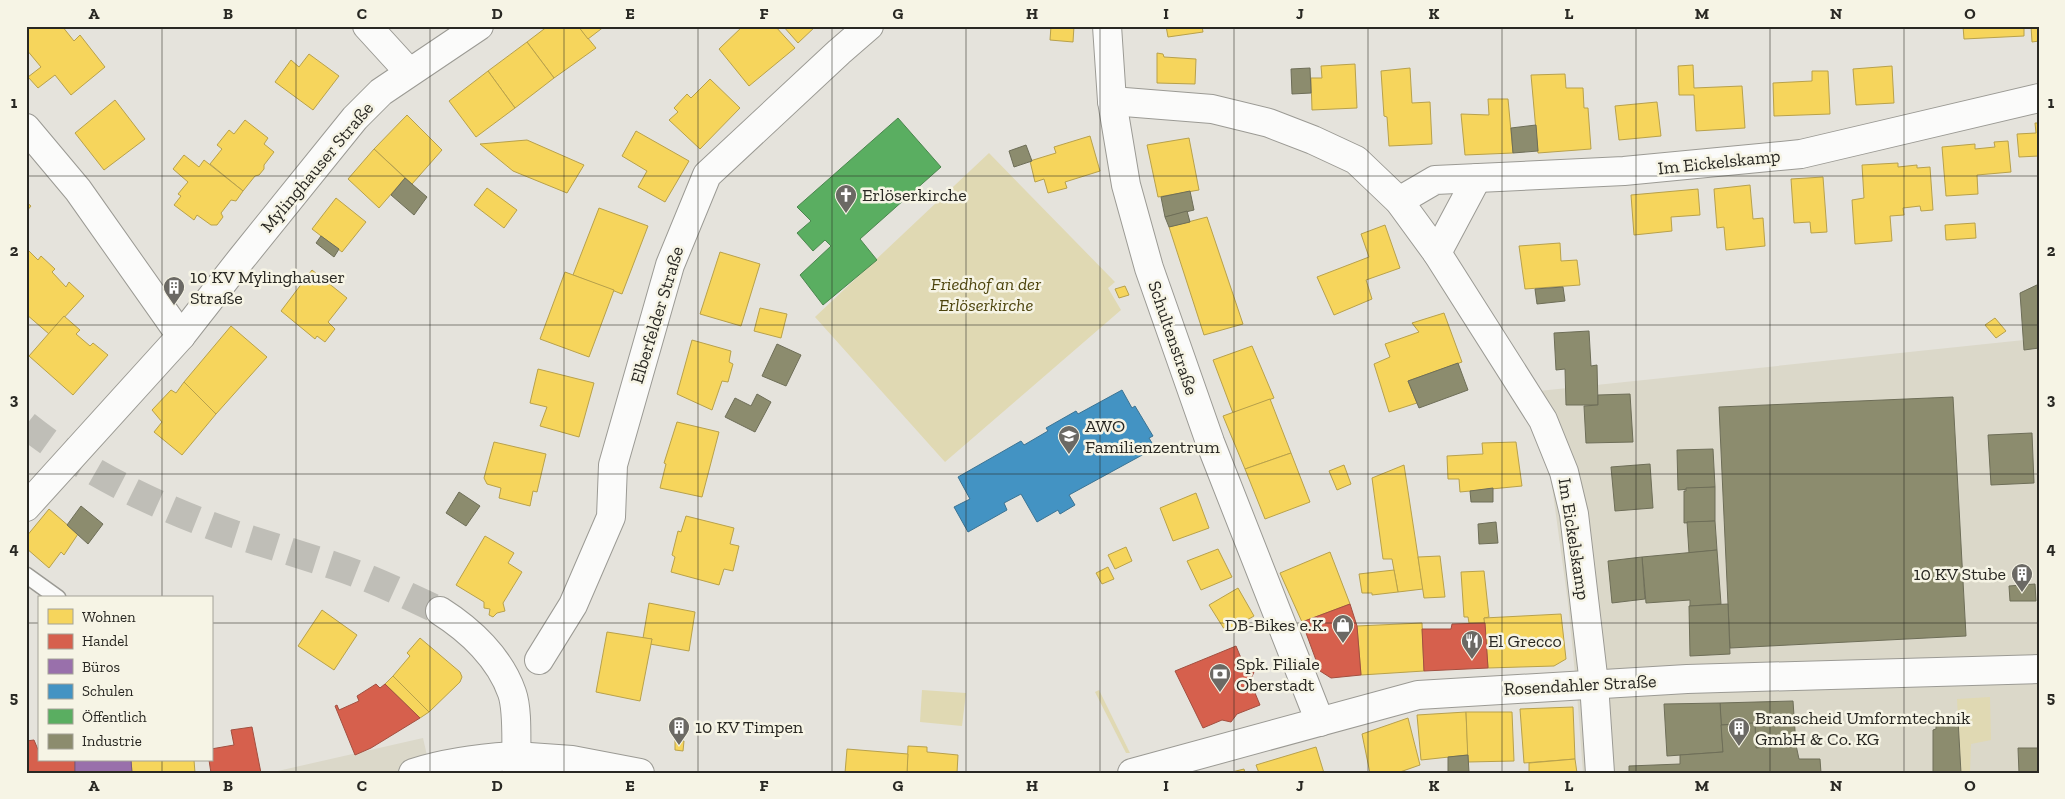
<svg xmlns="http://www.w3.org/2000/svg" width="2065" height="799" font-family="'Zilla Slab',serif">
<rect width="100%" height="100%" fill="#e5e3dc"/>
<g fill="#dbd8c9">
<path d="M2039 316V773H1583L1577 694 1568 603 1539 391 2024 340Z"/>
<path d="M423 738 431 773H269Z"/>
</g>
<g fill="#e0d9b3">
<path d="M989 153 1115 282 1108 288 1121 310 945 462 815 317Z"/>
<path d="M922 690 966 693 962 726 920 722Z"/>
<path d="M1099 690 1130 753H1126L1095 692Z"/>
<path d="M1990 697 1991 740 1971 744 1970 773H1961L1957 699Z"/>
</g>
<g fill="#f6d55c" stroke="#b8a14b">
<path d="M26 26H62L74 41 80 35 105 67 71 95 55 75 38 88 28 77 41 67 26 49Z"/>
<path d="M548 26H578L596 48 554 78 527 42Z"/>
<path d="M578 26H605L588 39Z"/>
<path d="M743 26H775L795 48 749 86 719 49Z"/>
<path d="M783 26H816L798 43Z"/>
<path d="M1051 26H1074L1073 42 1050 40Z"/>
<path d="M1166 26H1202L1203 32 1168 37Z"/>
<path d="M1963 26H2024V36L1964 39Z"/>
<path d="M2031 26H2039V41L2032 42Z"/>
<path d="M527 42 554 78 515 108 488 71Z"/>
<path d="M1157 53 1163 54 1164 57 1196 59 1195 84 1157 83Z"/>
<path d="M309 54 339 76 313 110 275 82 291 60 299 67Z"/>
<path d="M1355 64 1357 108 1312 110 1311 78H1322L1321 66Z"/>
<path d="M1693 65 1694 88 1742 86 1745 128 1696 131 1694 95H1679L1678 66Z"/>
<path d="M1892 66 1894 103 1856 105 1853 69Z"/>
<path d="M1410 68 1412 103 1430 102 1432 144 1389 146 1387 117 1384 116 1381 71Z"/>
<path d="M488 71 515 108 476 137 449 101Z"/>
<path d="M1812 71H1828L1830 114 1774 116 1773 83 1812 81Z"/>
<path d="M1565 74 1566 88H1583L1584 108H1588L1591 149 1538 153 1531 75Z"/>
<path d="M710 79 740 108 700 149 669 120 678 112 674 108 687 94 691 98Z"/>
<path d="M1488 99H1508L1513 153 1465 155 1461 114 1489 115Z"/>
<path d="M115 100 145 139 104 170 75 133Z"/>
<path d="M1657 102 1661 136 1619 140 1615 106Z"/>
<path d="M407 115 442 150 412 184 374 149Z"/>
<path d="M245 120 268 138 264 144 274 152 264 165V169L259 175 255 176 243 191 210 164 222 149 217 145 229 130 234 134Z"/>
<path d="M2035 123H2039V156L2019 157 2017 134 2036 133Z"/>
<path d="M636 131 689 161 665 202 638 187 647 171 622 156Z"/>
<path d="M1090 136 1100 171 1065 182 1067 188 1048 193 1044 179 1035 182 1030 161 1056 153 1054 147Z"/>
<path d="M1189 138 1199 190 1158 197 1147 145Z"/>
<path d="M527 140 584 165 567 193 513 171 480 144Z"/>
<path d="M2008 141 2011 172 1977 175 1978 194 1946 196 1942 147 1975 144V149L1995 147 1994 142Z"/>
<path d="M374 149 405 178 379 208 348 179Z"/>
<path d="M184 155 199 167 204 160 243 191 236 201 231 200 221 213 223 217 217 225H211L197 215 194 220 174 205 181 196 178 194 188 182 173 169Z"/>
<path d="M1898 163V167L1917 165V168L1930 167 1933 210 1921 211 1920 206 1903 208 1904 215 1890 216 1892 241 1855 244 1852 200 1864 198 1862 165Z"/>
<path d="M1823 177 1827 232 1811 233 1810 222 1794 223 1791 179Z"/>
<path d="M1750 185 1753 219 1763 218 1765 246 1726 250 1724 227 1717 228 1714 189Z"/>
<path d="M487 188 517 210 504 228 474 205Z"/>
<path d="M1698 189 1700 215 1671 217 1672 231 1634 235 1631 195Z"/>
<path d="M336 198 366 222 342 252 312 229Z"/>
<path d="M26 202 31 206 26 212Z"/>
<path d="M599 208 648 226 622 294 573 275Z"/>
<path d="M1207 217 1243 324 1204 335 1169 227Z"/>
<path d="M1975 223 1976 238 1946 240 1945 225Z"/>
<path d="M1385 225 1400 268 1366 280 1372 299 1334 315 1317 277 1369 257 1361 234Z"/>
<path d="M1560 243 1561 261 1577 260 1580 285 1525 289 1519 246Z"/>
<path d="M26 248 38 260 41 256 55 269 52 272 66 287 69 282 84 296 49 334 26 314Z"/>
<path d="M720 252 760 264 741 326 700 314Z"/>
<path d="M312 270 347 298 328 322 335 329 325 342 317 336 315 339 281 311Z"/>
<path d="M565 272 614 290 589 357 540 339Z"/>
<path d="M1125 286 1129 295 1119 298 1115 289Z"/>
<path d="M760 308 787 314 781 338 754 331Z"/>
<path d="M1444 313 1462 362 1408 381 1417 403 1389 412 1374 364 1390 357 1385 344 1419 332 1412 323Z"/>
<path d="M64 316 80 330 76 334 90 346 93 343 108 355 73 395 29 356Z"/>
<path d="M1995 318 2006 331 1996 338 1985 325Z"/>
<path d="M231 326 267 357 216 414 184 382Z"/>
<path d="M692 340 731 351 729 362 733 364 728 382 722 381 712 410 677 394Z"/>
<path d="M1252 346 1274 398 1233 413 1213 360Z"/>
<path d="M538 369 594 383 579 437 540 426 547 407 530 403Z"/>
<path d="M184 382 216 414 182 455 154 432 162 422 152 410 171 390 176 393Z"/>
<path d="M1270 399 1291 453 1245 469 1223 416Z"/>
<path d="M677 422 719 432 702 497 660 488 666 464 664 463Z"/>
<path d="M494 442 546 454 537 492 533 491 530 506 499 498 501 488 487 484 484 478Z"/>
<path d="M1516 442 1522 486 1460 492 1459 479H1448L1447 456 1483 454 1482 443Z"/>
<path d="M1291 453 1310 502 1265 519 1245 469Z"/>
<path d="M1344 465 1351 484 1337 490 1329 471Z"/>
<path d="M1404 465 1423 589 1398 592 1392 559H1383L1372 478Z"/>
<path d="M1196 493 1209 528 1173 541 1160 508Z"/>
<path d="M49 509 78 534 64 555 61 552 49 568 26 548V537Z"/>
<path d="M686 516 734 528 730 544 739 546 733 571 724 569 719 585 671 572 675 557 672 555 678 531 681 532Z"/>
<path d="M485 536 514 553 508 563 522 572 503 603 505 611 497 613 493 617 489 615 490 609 484 608V602L456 585Z"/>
<path d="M1126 547 1132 561 1115 569 1108 555Z"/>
<path d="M1218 549 1232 577 1201 590 1187 561Z"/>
<path d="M1330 552 1350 604 1302 622 1280 573Z"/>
<path d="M1440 556 1445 597 1424 598 1418 557Z"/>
<path d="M1108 567 1114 579 1102 584 1096 573Z"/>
<path d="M1394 570 1398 592 1372 595V593H1362L1359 574Z"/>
<path d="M1484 571 1489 617 1484 618 1485 623H1469L1468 617H1464L1461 572Z"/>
<path d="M1238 588 1254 616 1226 632 1209 605Z"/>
<path d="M649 603 695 612 689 651 650 644 652 639 643 638Z"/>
<path d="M322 610 357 635 334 670 298 646Z"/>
<path d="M1561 614 1566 659 1554 666 1488 668 1484 618Z"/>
<path d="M1422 623 1424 671 1361 675 1357 626Z"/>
<path d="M607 632 652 639 640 701 596 692Z"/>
<path d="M420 638 460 672 462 677 460 682 429 712 393 676 410 656 407 653Z"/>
<path d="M393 676 429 712 420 718 385 684Z"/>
<path d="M1573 707 1575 759 1524 763 1520 709Z"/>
<path d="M1466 712 1468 755 1421 760 1417 715Z"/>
<path d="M1466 712H1512L1514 761 1468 762Z"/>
<path d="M1408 718 1420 765 1397 773H1370L1362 734Z"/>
<path d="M675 740 684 741 683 751 675 750Z"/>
<path d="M908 746 927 747V752L958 755 957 773H907Z"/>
<path d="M1316 747 1324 773H1259L1256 765Z"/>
<path d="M847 749 908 754 907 773H845Z"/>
<path d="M1575 759 1577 773H1529V763Z"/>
<path d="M131 760H194L195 773H132Z"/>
<path d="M1244 769 1245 773H1228Z"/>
</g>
<g fill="#d6604d" stroke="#a24f40">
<path d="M1350 604 1357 626 1361 675 1331 678 1320 671 1302 622Z"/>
<path d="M1485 623 1488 668 1424 671 1422 629H1451L1452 624Z"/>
<path d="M1236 646 1246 670 1254 672 1250 681 1260 705 1237 714 1231 722 1222 720 1203 728 1175 671Z"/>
<path d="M376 684 380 688 385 684 420 718 371 748 355 755 335 706 337 705 339 710 359 701 357 696Z"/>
<path d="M252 727 261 773H211L209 760H211V749L234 745 231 730Z"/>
<path d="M34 740 39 752V760H75V773H26V741Z"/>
</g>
<path fill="#9970ab" stroke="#775a82" d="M75 760H131L132 773H75Z"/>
<path fill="#4393c3" stroke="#3b7393" d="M1122 390 1132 408 1135 406 1153 436 1149 438 1155 448 1069 495 1075 505 1060 514 1058 510 1037 522 1021 494 1004 503 1007 510 968 532 954 507 970 499 958 477 1021 441 1024 445 1048 431 1046 428 1076 411 1078 414Z"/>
<path fill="#5aae61" stroke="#4b864e" d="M898 118 941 167 860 239 877 260 823 305 800 275 831 246 825 240 813 251 797 233 811 221 797 207Z"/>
<g fill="#8c8c6e" stroke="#6e6e58">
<path d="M1310 68 1311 93 1292 94 1291 69Z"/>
<path d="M1536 125 1538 151 1513 153 1511 128Z"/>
<path d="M1026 145 1032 161 1014 167 1009 151Z"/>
<path d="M405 178 427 197 414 215 391 195Z"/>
<path d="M1190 191 1194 210 1165 217 1161 197Z"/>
<path d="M1187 211 1190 222 1169 227 1165 217Z"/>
<path d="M321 236 339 249 334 257 316 243Z"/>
<path d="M2039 284V348L2024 350 2020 293Z"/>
<path d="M1563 287 1565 301 1537 304 1535 289Z"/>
<path d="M1589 331 1591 366 1597 365 1598 405H1566L1565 369 1556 370 1554 333Z"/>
<path d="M777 344 801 355 786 386 762 376Z"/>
<path d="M1458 363 1468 390 1419 408 1408 381Z"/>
<path d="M757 394 771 402 755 432 725 417 735 398 751 406Z"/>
<path d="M1630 394 1633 442 1586 443 1584 406 1598 405V395Z"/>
<path d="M1953 397 1966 636 1730 648 1719 407Z"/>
<path d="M2032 433 2034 483 1991 485 1988 435Z"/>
<path d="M1713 449 1715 487 1678 490 1677 450Z"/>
<path d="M1650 464 1653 508 1615 511 1611 467Z"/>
<path d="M1715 487V521L1684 523V491H1686V488Z"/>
<path d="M1493 488V502H1471L1470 491Z"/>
<path d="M459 492 480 506 466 526 446 513Z"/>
<path d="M81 506 103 524 88 544 67 525Z"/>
<path d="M1715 521 1717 550 1689 553 1687 522Z"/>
<path d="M1496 522 1498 543 1479 544 1478 524Z"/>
<path d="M1717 550 1721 604 1690 606V600L1646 603 1642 557Z"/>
<path d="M1642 557 1645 599 1612 603 1608 561Z"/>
<path d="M2035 584 2036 601H2010L2009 586Z"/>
<path d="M1728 604 1730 654 1690 656 1689 606Z"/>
<path d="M1793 701 1796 745 1756 748 1755 723 1721 725 1720 703Z"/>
<path d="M1720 703 1723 752 1667 756 1664 704Z"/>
<path d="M1936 719H1958L1961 773H1933V730L1936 729Z"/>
<path d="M1755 723 1756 748 1796 745 1799 759H1820L1821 773H1629V766L1680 764V755L1723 752 1721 725Z"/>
<path d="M2018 748H2039V773H2019Z"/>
<path d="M1468 755 1469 773H1448V757Z"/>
</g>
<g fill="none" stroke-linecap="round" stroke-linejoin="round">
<path stroke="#bfbeb7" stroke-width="28" stroke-dasharray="28 14" stroke-linecap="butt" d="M26 425C87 474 160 508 234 534 268 545 302 555 335 566 371 578 406 595 440 611"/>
<g stroke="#9b9a94" stroke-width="18">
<path id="service" d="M26 575 58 598"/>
</g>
<g stroke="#9b9a94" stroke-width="30">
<g id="minor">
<path d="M367 26 409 72"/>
<path d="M1107 26 1112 101 1126 185 1149 268 1210 442 1320 722"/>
<path d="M1112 101 1212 109 1269 123 1313 140 1356 160 1399 201 1437 253 1543 420 1564 472 1574 514 1594 684 1600 773"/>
<path d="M26 128 78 190 181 336"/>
<path d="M1399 201 1435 180 1624 171 1801 154 2039 98"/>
<path d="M1437 253 1477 178"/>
<path d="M26 507 181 336 242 258 355 118 381 92 479 26"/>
<path d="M539 660 573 605 611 517 613 465 670 265 707 175 839 52 869 26"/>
<path d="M413 773C447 762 480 758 515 756"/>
</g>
</g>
<g stroke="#9b9a94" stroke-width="30">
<g id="secondary">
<path d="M440 611C470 630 500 658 512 693 519 713 515 750 517 773"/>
<path d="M515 756 572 760 640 773"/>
<path d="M1132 773 1418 695 1687 679 2039 669"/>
</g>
</g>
<use href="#service" stroke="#fbfbfa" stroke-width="15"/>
<use href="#minor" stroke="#fbfbfa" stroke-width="28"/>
<use href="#secondary" stroke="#fbfbfa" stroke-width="28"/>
</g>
<path fill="none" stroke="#292823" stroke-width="1" stroke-opacity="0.55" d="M162 26V598M296 26V773M430 26V773M564 26V773M698 26V773M832 26V773M966 26V773M1100 26V773M1234 26V773M1368 26V773M1502 26V773M1636 26V773M1770 26V773M1904 26V773M26 176H2039M26 325H2039M26 474H2039M26 623H39M211 623H2039M162 760V773"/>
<defs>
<g id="church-pin" transform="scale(1.125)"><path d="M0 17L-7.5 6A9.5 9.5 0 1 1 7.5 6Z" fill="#6b6964" stroke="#f6f4e5"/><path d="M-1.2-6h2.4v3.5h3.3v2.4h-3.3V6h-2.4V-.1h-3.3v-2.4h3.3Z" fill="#fff"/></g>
<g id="building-pin" transform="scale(1.125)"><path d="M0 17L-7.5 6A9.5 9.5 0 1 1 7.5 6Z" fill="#6b6964" stroke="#f6f4e5"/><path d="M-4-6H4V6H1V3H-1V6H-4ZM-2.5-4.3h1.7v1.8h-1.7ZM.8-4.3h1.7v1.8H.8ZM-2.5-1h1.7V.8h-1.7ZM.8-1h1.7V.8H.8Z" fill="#fff"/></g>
<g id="school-pin" transform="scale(1.125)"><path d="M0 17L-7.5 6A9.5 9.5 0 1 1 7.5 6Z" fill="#6b6964" stroke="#f6f4e5"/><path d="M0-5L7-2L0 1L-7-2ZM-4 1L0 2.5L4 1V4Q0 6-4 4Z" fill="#fff"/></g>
<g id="shop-pin" transform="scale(1.125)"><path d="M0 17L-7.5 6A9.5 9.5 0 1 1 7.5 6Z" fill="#6b6964" stroke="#f6f4e5"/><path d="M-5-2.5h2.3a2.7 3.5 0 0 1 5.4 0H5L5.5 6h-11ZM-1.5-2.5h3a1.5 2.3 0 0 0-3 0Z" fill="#fff"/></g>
<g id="restaurant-pin" transform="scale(1.125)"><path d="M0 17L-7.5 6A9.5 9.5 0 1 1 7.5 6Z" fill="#6b6964" stroke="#f6f4e5"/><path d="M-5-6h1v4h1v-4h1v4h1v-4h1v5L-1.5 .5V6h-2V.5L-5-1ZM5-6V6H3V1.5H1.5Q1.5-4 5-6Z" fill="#fff"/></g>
<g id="bank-pin" transform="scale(1.125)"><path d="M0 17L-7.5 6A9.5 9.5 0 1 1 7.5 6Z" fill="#6b6964" stroke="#f6f4e5"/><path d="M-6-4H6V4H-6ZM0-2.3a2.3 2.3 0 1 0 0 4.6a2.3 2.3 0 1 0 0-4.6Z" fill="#fff"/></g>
</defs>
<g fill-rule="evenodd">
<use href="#church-pin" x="846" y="195"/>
<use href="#building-pin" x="174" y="287"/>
<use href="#school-pin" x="1069" y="436"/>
<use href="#building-pin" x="2022" y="574"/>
<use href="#shop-pin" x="1343" y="625"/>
<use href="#restaurant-pin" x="1472" y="641"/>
<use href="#bank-pin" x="1220" y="674"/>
<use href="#building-pin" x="679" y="727"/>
<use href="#building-pin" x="1739" y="728"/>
</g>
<g text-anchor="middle" stroke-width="5" stroke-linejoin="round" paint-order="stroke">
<g font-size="18" fill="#292823" stroke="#f6f4e5">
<text transform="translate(1719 162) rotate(-6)" y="6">Im Eickelskamp</text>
<text transform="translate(317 167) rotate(-50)" y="6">Mylinghauser Straße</text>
<text transform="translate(657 315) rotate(-73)" y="6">Elberfelder Straße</text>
<text transform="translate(1173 338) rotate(71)" y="6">Schultenstraße</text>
<text transform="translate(1574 539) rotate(81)" y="6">Im Eickelskamp</text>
<text transform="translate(1580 685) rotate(-3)" y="6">Rosendahler Straße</text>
</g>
<g font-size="18" fill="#292823" stroke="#f6f4e5" text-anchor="start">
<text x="862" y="201">Erlöserkirche</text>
<text x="190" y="283">10 KV Mylinghauser<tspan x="190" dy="21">Straße</tspan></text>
<text x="1085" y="432">AWO<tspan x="1085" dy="21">Familienzentrum</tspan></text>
<text x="2006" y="580" text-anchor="end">10 KV Stube</text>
<text x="1327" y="631" text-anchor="end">DB-Bikes e.K.</text>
<text x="1488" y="647">El Grecco</text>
<text x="1236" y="670">Spk. Filiale<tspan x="1236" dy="21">Oberstadt</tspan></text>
<text x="1755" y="724">Branscheid Umformtechnik<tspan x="1755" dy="21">GmbH &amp; Co. KG</tspan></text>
<text x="695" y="733">10 KV Timpen</text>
</g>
<g font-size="18" font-style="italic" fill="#4d440d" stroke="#f6f4e5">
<text x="986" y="290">Friedhof an der<tspan x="986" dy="21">Erlöserkirche</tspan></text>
</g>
</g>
<rect width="2065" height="799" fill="none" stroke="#f6f4e5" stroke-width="55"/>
<rect x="38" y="596" width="175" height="165" fill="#f6f4e5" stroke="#a4a297"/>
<rect x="48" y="609" width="25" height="15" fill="#f6d55c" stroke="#a4a297"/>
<text x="82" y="622" font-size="15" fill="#292823">Wohnen</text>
<rect x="48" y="634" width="25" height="15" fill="#d6604d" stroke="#a4a297"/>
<text x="82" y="646" font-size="15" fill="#292823">Handel</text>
<rect x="48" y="659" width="25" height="15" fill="#9970ab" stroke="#a4a297"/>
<text x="82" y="672" font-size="15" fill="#292823">Büros</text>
<rect x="48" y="684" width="25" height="15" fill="#4393c3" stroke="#a4a297"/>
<text x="82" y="696" font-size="15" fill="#292823">Schulen</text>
<rect x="48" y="709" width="25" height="15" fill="#5aae61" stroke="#a4a297"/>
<text x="82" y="722" font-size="15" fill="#292823">Öffentlich</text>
<rect x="48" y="734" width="25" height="15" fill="#8c8c6e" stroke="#a4a297"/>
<text x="82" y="746" font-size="15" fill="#292823">Industrie</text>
<rect x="28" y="28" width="2010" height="744" fill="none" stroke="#292823" stroke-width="2"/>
<g font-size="16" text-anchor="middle" font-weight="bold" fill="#292823">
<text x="94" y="19">A</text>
<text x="228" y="19">B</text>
<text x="362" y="19">C</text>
<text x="497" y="19">D</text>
<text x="630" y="19">E</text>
<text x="764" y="19">F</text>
<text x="898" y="19">G</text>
<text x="1032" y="19">H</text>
<text x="1166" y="19">I</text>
<text x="1300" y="19">J</text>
<text x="1434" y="19">K</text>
<text x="1569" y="19">L</text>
<text x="1702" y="19">M</text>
<text x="1836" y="19">N</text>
<text x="1970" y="19">O</text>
<text x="14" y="108">1</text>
<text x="2051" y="108">1</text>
<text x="14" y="256">2</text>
<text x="2051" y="256">2</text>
<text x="14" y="405">3</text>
<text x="2051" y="405">3</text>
<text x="14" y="554">4</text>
<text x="2051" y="554">4</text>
<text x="14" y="703">5</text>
<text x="2051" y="703">5</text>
<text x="94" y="791">A</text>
<text x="228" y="791">B</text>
<text x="362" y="791">C</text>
<text x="497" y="791">D</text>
<text x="630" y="791">E</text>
<text x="764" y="791">F</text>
<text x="898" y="791">G</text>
<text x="1032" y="791">H</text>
<text x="1166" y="791">I</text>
<text x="1300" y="791">J</text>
<text x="1434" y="791">K</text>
<text x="1569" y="791">L</text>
<text x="1702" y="791">M</text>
<text x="1836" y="791">N</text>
<text x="1970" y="791">O</text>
</g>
</svg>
